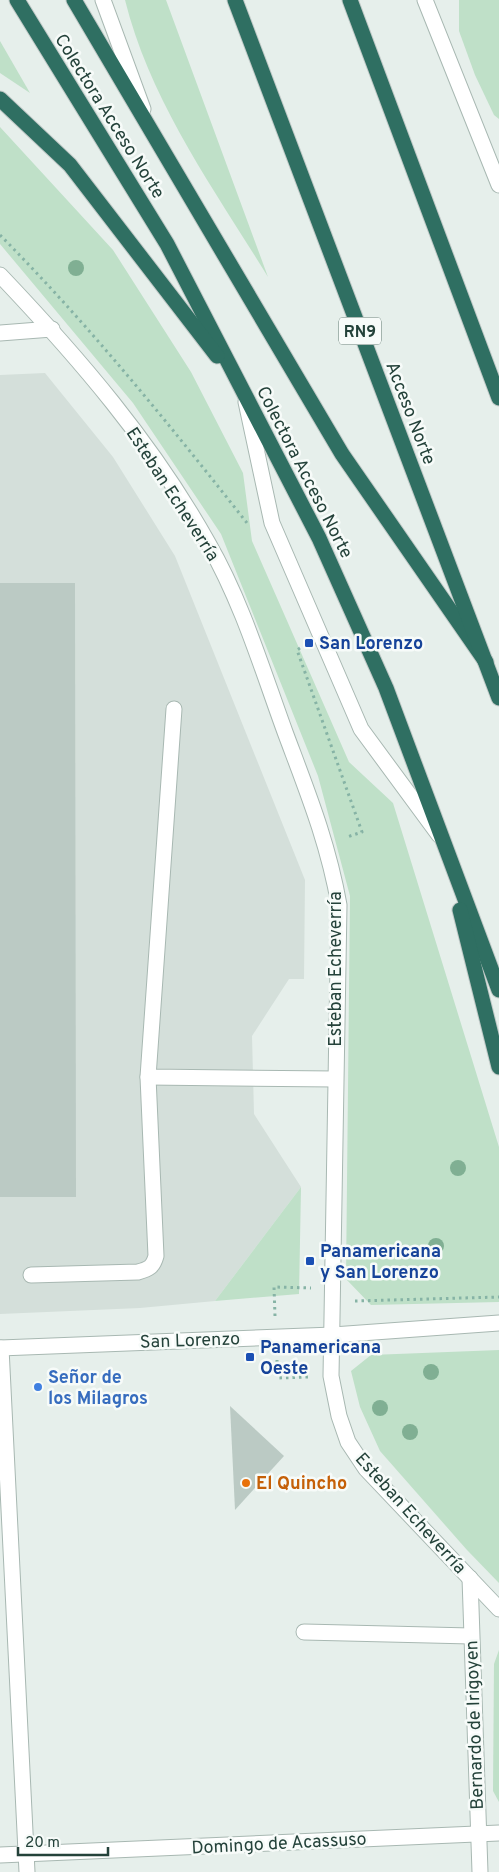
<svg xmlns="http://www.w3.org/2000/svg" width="499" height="1872" font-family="Overpass,sans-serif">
<rect width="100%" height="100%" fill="#e6efeb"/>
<path fill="#d4dfda" d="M45 373 113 457 175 556 305 880 304 979H289L252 1036 254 1114 301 1187 215 1301 140 1308 0 1314V375Z"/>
<g fill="#bfe0c8">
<path d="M125 0H166L268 277C214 189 150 101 125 0Z"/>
<path d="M459 0H499V119L494 115 475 75 459 31Z"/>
<path d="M0 41 30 93 0 73Z"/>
<path d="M0 127 113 250 191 372 243 473 252 541 349 762 393 803 499 1147V1302L371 1305 346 1279 350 896 318 776 221 534 133 403 0 244Z"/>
<path d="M301 1187 299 1294 215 1301Z"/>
<path d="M499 1350V1583L467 1550 380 1451 360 1407 351 1371 371 1355Z"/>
<path d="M499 1650V1802L493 1791 494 1664Z"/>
</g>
<g fill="#bbcac4">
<path d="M0 583H75L76 1197H0Z"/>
<path d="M230 1406 284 1456 235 1510Z"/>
</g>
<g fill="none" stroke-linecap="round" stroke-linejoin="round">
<g stroke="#a8b8b2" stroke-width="17">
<g id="minor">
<path d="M103 0 143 109"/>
<path d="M425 0 499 185"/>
<path d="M0 275C78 357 153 444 208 543 242 602 262 669 285 732 307 791 328 842 339 905L331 1376 339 1416 348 1442 366 1469 499 1609"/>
<path d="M0 333 52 329"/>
<path d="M246 402 272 523 361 729 439 835"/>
<path d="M174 709 148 1077 335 1079"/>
<path d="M31 1275 138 1272C149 1269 153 1267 156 1256L148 1077"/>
<path d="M0 1348 333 1335 499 1323"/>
<path d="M1 1348 27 1872"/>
<path d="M470 1578 480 1872"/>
<path d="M304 1632 471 1636"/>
<path d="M0 1855 499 1833"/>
</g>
</g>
<g stroke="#c2cac8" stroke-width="17">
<g id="highway">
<path d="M17 0 167 244 319 538 386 688 499 990"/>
<path d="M74 0 342 454 486 662"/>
<path d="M235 0 499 698"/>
<path d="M350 0 499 398"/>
<path d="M0 99 70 165 217 356"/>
<path d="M460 910 499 1067"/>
</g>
</g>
<g stroke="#86b3a5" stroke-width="3" stroke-dasharray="2.5 4" stroke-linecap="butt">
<path d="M0 235C89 325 169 424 247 523"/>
<path d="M300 648 297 650 362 832 347 837"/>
<path d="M355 1301 499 1297"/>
<path d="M275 1316 274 1287 311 1288"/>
<path d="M277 1360 278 1378 309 1377"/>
</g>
<use href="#minor" stroke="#fff" stroke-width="15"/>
<use href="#highway" stroke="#2f6f62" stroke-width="15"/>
</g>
<g fill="#80af93">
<circle cx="76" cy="268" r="8"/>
<circle cx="458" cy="1168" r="8"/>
<circle cx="436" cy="1246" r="8"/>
<circle cx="431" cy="1372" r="8"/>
<circle cx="380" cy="1408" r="8"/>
<circle cx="410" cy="1432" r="8"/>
</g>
<g fill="#1a4fb4" stroke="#f7fbf9" stroke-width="2">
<rect x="304" y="638" width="10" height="10" rx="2.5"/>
<rect x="305" y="1256" width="10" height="10" rx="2.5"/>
<rect x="245" y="1352" width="10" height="10" rx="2.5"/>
</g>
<circle fill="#3f7fe0" stroke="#f7fbf9" stroke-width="2" cx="38" cy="1387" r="5"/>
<circle fill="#e8710a" stroke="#f7fbf9" stroke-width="2" cx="246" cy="1483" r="5"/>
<g text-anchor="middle" stroke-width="5" stroke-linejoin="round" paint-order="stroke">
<rect fill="#f7fbf9" stroke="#637a73" stroke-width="1" x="339" y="317.5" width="42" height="27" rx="4"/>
<g font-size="16" font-weight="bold" fill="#24423a">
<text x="360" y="337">RN9</text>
</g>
<g font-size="18" fill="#24423a" stroke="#f7fbf9">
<text transform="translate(110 116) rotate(58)" y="6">Colectora Acceso Norte</text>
<text transform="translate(411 413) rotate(69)" y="6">Acceso Norte</text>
<text transform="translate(305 472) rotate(63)" y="6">Colectora Acceso Norte</text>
<text transform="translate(173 494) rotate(57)" y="6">Esteban Echeverría</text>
<text transform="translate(335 969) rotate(-90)" y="6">Esteban Echeverría</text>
<text transform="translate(190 1340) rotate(-2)" y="6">San Lorenzo</text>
<text transform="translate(411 1513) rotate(48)" y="6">Esteban Echeverría</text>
<text transform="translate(474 1725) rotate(-92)" y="6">Bernardo de Irigoyen</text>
<text transform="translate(279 1843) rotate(-3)" y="6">Domingo de Acassuso</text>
</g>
<g font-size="18" font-weight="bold" fill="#164399" stroke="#f7fbf9" text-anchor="start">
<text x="319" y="649">San Lorenzo</text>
<text x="320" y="1257">Panamericana<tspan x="320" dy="21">y San Lorenzo</tspan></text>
<text x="260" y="1353">Panamericana<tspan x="260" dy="21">Oeste</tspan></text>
</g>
<g font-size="18" font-weight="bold" fill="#366cbe" stroke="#f7fbf9" text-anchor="start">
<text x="48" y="1383">Señor de<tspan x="48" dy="21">los Milagros</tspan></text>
</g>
<g font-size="18" font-weight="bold" fill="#c56008" stroke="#f7fbf9" text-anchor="start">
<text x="256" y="1489">El Quincho</text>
</g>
</g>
<path d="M18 1847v8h90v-8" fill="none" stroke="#24423a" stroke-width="2.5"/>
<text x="25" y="1847" font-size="15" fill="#24423a" stroke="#f7fbf9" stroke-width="4" paint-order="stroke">20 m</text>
</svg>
